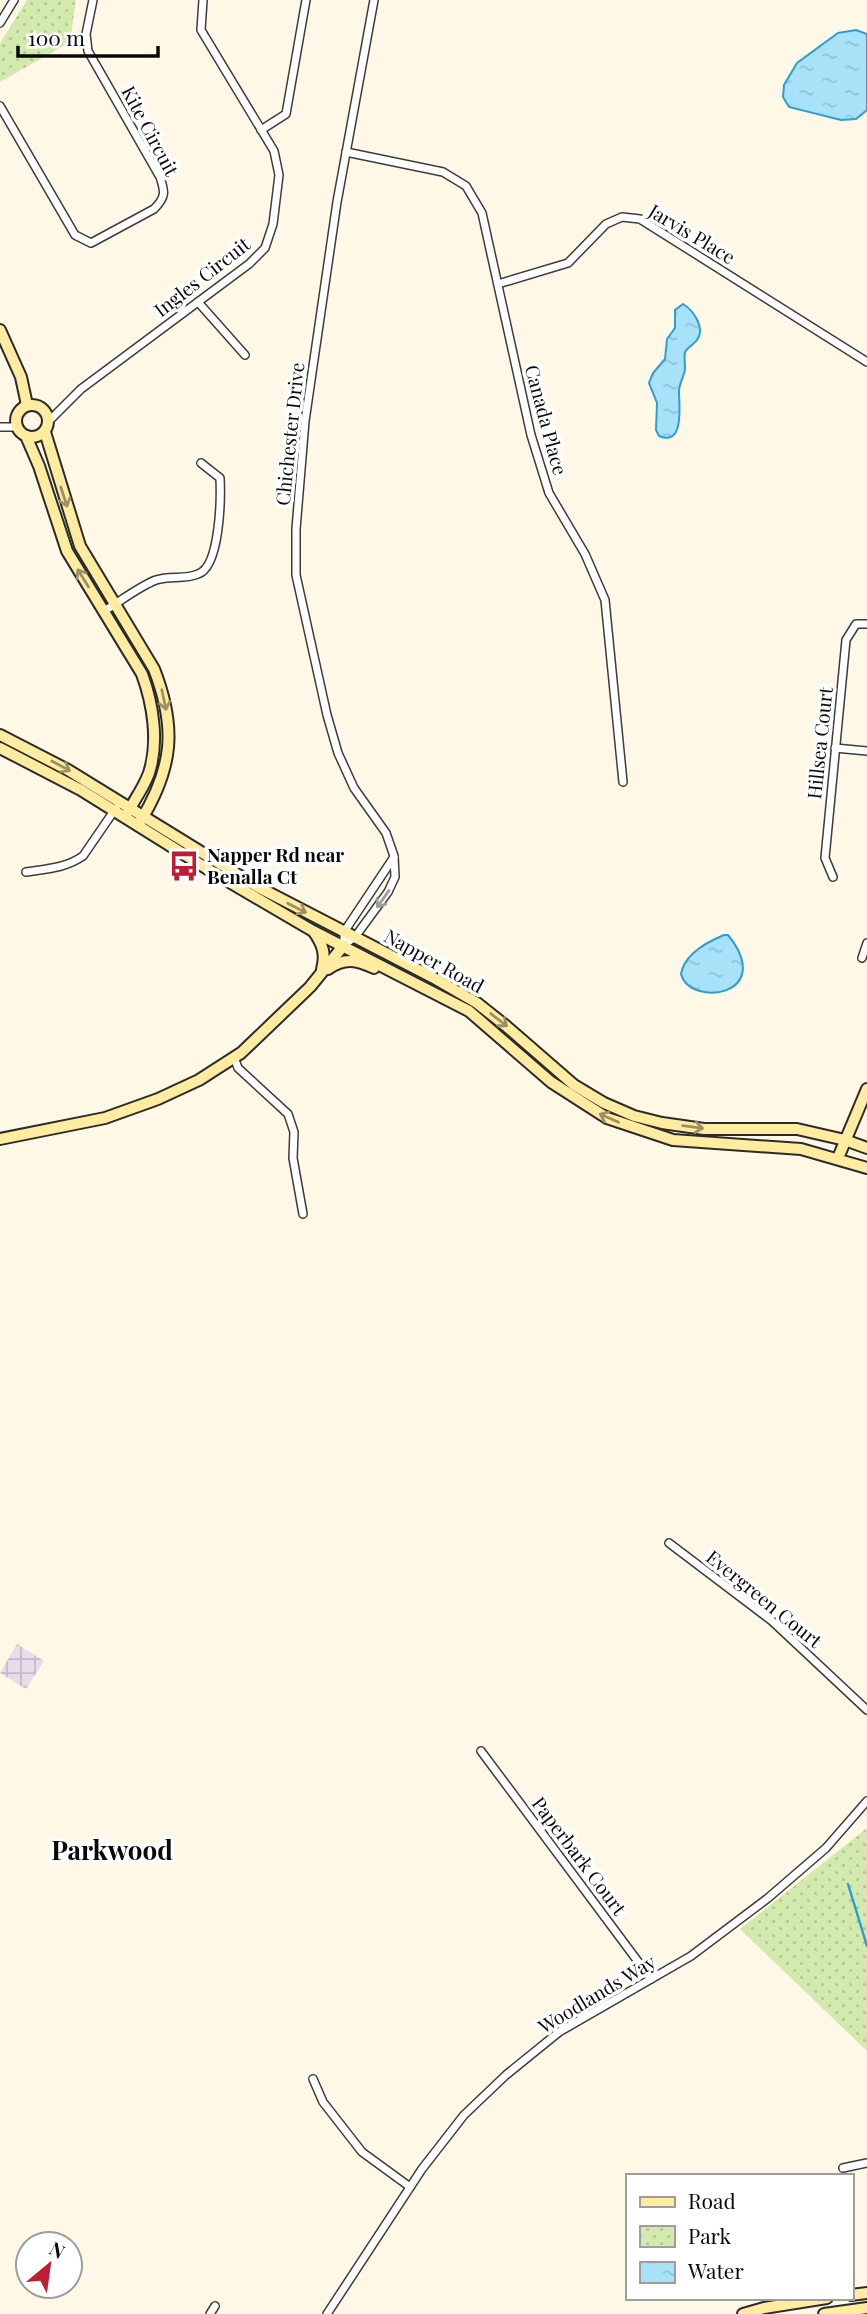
<svg xmlns="http://www.w3.org/2000/svg" width="867" height="2314" font-family="'Playfair Display',serif">
<defs>
<pattern id="industrial-grid" width="8" height="8" patternUnits="userSpaceOnUse" patternTransform="scale(1.75)"><rect width="8" height="8" fill="#e7dcea"/><path d="M0 4h8M4 0v8" fill="none" stroke="#c5bbc7"/></pattern>
<pattern id="park-dots" width="8" height="8" patternUnits="userSpaceOnUse" patternTransform="scale(1.75)"><rect width="8" height="8" fill="#d3eaaf"/><path d="M2 2h.1M6 6h.1" fill="none" stroke="#b4c795" stroke-width="1.8" stroke-linecap="round"/></pattern>
<pattern id="water-ripples" width="26" height="14" patternUnits="userSpaceOnUse" patternTransform="scale(1.75)"><rect width="26" height="14" fill="#a8e2f9"/><path d="M2 4q2-2 4 0t4 0M15 11q2-2 4 0t4 0" fill="none" stroke="#8fc1d4"/></pattern>
</defs>
<rect width="100%" height="100%" fill="#fff8e6"/>
<path fill="url(#industrial-grid)" d="M17 1644 44 1661 26 1689 0 1673Z"/>
<g fill="url(#park-dots)">
<path d="M27 0H76L70 42 0 82V43Z"/>
<path d="M867 1828V2051L740 1929Z"/>
</g>
<g fill="url(#water-ripples)" stroke="#2c9fd2" stroke-width="2">
<path d="M856 30 867 34V110L856 119 841 120 789 107 783 97 784 85 797 63 838 33Z"/>
<path d="M683 304C693 310 706 328 697 340 694 344 688 347 685 352 684 358 685 363 685 369 684 377 679 383 679 391 679 404 685 447 659 436L656 430 657 403 649 383 653 373 665 359 667 339 675 328V310Z"/>
<path d="M724 935H728C777 996 690 1008 681 974 684 955 707 942 724 935Z"/>
</g>
<g fill="none" stroke-linecap="round" stroke-linejoin="round">
<path stroke="#2c9fd2" stroke-width="2.5" d="M848 1884 867 1946"/>
<g stroke="#3c3c3c" stroke-width="10">
<g id="street">
<path d="M0 23 14 0"/>
<path d="M0 106 75 235 91 243 154 209C166 197 165 192 160 177L88 51 86 34 93 0"/>
<path d="M261 130 286 114 306 0"/>
<path d="M346 152 443 172 466 186 482 213 531 435 549 493 585 554 605 600 623 782"/>
<path d="M498 284 568 263 606 224 622 217 640 219 867 362"/>
<path d="M198 302 245 355"/>
<path d="M48 422 81 389 249 264 265 248 273 224 279 175 274 151 201 30 203 0"/>
<path d="M0 427H17"/>
<path d="M104 611C121 601 138 587 156 580 170 575 184 580 198 574 220 567 221 499 220 478L201 463"/>
<path d="M835 748 867 751"/>
<path d="M26 872C46 869 66 868 83 856L116 808"/>
<path d="M833 877 825 858 846 640 856 624H867"/>
<path d="M344 945 355 937 388 892 395 877 394 856 386 833 354 788 338 753 327 715 296 575V529L305 421 337 202 374 0"/>
<path d="M344 945V932L394 857"/>
<path d="M862 958 867 943"/>
<path d="M234 1057 238 1068 288 1114 294 1132 293 1158 303 1214"/>
<path d="M669 1543 772 1621 867 1710"/>
<path d="M481 1751 651 1979"/>
<path d="M313 2079 323 2102 362 2152 410 2187"/>
<path d="M843 2168 867 2163"/>
<path d="M210 2314 215 2306"/>
<path d="M327 2314 422 2169 464 2115 506 2075 559 2032 691 1956 768 1898 826 1848 867 1801"/>
</g>
</g>
<g stroke="#2b2b2b" stroke-width="14">
<g id="secondary">
<path d="M0 330 21 377 27 405"/>
<circle cx="32" cy="421" r="16"/>
<path d="M45 432 80 546 154 669C177 728 173 768 140 822"/>
<path d="M26 436 39 466 67 551 142 674C153 704 159 742 149 773 144 787 135 799 128 812"/>
<path d="M0 735 68 770 258 887 432 977 477 1003 506 1026 574 1085 604 1103 634 1116 662 1123 704 1129H797L845 1140 867 1148"/>
<path d="M0 748 81 790 214 873 313 931 469 1011 551 1082 607 1118 673 1140 801 1149 867 1168"/>
<path d="M314 932C323 945 326 954 322 969"/>
<path d="M328 969C345 957 357 960 374 968"/>
<path d="M0 1139 105 1118 158 1099 199 1080 241 1053 310 987 344 945"/>
<path d="M838 1158 867 1089"/>
<path d="M851 2295 867 2293"/>
<path d="M743 2314 764 2308 827 2298"/>
<path d="M824 2314 867 2308"/>
</g>
</g>
<use href="#street" stroke="#fff" stroke-width="7"/>
<use href="#secondary" stroke="#ffeca1" stroke-width="10"/>
</g>
<defs><path id="oneway-shaft" d="M-6 0H5M1.5-3L5.5 0L1.5 3" fill="none" stroke-width="1.6" stroke-linecap="round" stroke-linejoin="round" transform="scale(1.75)"/></defs>
<g stroke="#9d9164">
<use href="#oneway-shaft" transform="translate(64 497) rotate(72)"/>
<use href="#oneway-shaft" transform="translate(83 578) rotate(-122)"/>
<use href="#oneway-shaft" transform="translate(164 700) rotate(78)"/>
<use href="#oneway-shaft" transform="translate(61 766) rotate(28)"/>
<use href="#oneway-shaft" transform="translate(297 908) rotate(27)"/>
<use href="#oneway-shaft" transform="translate(499 1020) rotate(38)"/>
<use href="#oneway-shaft" transform="translate(609 1118) rotate(-156)"/>
<use href="#oneway-shaft" transform="translate(693 1127) rotate(7)"/>
</g>
<use stroke="#9d9d9d" href="#oneway-shaft" transform="translate(383 899) rotate(125)"/>
<defs>
<g id="bus-bare" transform="scale(2.415)"><path d="M-5-6H5V4H4V6H2V4H-2V6H-4V4H-5ZM-3.5-4V0h7V-4ZM-3.5 1.2v1.5H-2V1.2ZM2 1.2v1.5H3.5V1.2Z" fill="#be1d33" stroke="#fff" stroke-width="2.5" paint-order="stroke"/></g>
</defs>
<g fill-rule="evenodd">
<use href="#bus-bare" x="184" y="866"/>
</g>
<g text-anchor="middle" stroke-width="7" stroke-linejoin="round" paint-order="stroke">
<g font-size="19" fill="#090909" stroke="#fff">
<text transform="translate(150 131) rotate(62)" y="7">Kite Circuit</text>
<text transform="translate(692 234) rotate(31)" y="7">Jarvis Place</text>
<text transform="translate(202 277) rotate(-38)" y="7">Ingles Circuit</text>
<text transform="translate(546 420) rotate(75)" y="7">Canada Place</text>
<text transform="translate(290 434) rotate(-84)" y="7">Chichester Drive</text>
<text transform="translate(820 743) rotate(-84)" y="7">Hillsea Court</text>
<text transform="translate(434 961) rotate(29)" y="7">Napper Road</text>
<text transform="translate(764 1599) rotate(39)" y="7">Evergreen Court</text>
<text transform="translate(579 1856) rotate(53)" y="7">Paperbark Court</text>
<text transform="translate(597 1994) rotate(-31)" y="7">Woodlands Way</text>
</g>
<g font-size="19" font-weight="bold" fill="#090909" stroke="#fff" text-anchor="start">
<text x="207" y="862">Napper Rd near<tspan x="207" dy="22">Benalla Ct</tspan></text>
</g>
<g font-size="26" font-weight="bold" fill="#090909" stroke="#fff">
<text x="112" y="1860">Parkwood</text>
</g>
</g>
<rect x="626" y="2174" width="228" height="126" fill="#ffffff" stroke="#9d9d9d" stroke-width="2"/>
<rect x="640" y="2197" width="35" height="10" fill="#ffeca1" stroke="#9d9d9d" stroke-width="2"/>
<text x="688" y="2209" font-size="21" fill="#090909">Road</text>
<rect x="640" y="2226" width="35" height="21" fill="url(#park-dots)" stroke="#9d9d9d" stroke-width="2"/>
<text x="688" y="2244" font-size="21" fill="#090909">Park</text>
<rect x="640" y="2262" width="35" height="21" fill="url(#water-ripples)" stroke="#9d9d9d" stroke-width="2"/>
<text x="688" y="2279" font-size="21" fill="#090909">Water</text>
<g transform="translate(49 2265) rotate(29)"><circle r="33" fill="#ffffff" stroke="#9d9d9d" stroke-width="2"/>
<path d="M0-5L12 26L0 18L-12 26Z" fill="#be1d33"/>
<text y="-10" font-size="19" font-weight="bold" text-anchor="middle" fill="#090909">N</text>
</g>
<path d="M18 46v10h140v-10" fill="none" stroke="#090909" stroke-width="3.5"/>
<text x="28" y="46" font-size="21" fill="#090909" stroke="#ffffff" stroke-width="5" paint-order="stroke">100 m</text>
</svg>
